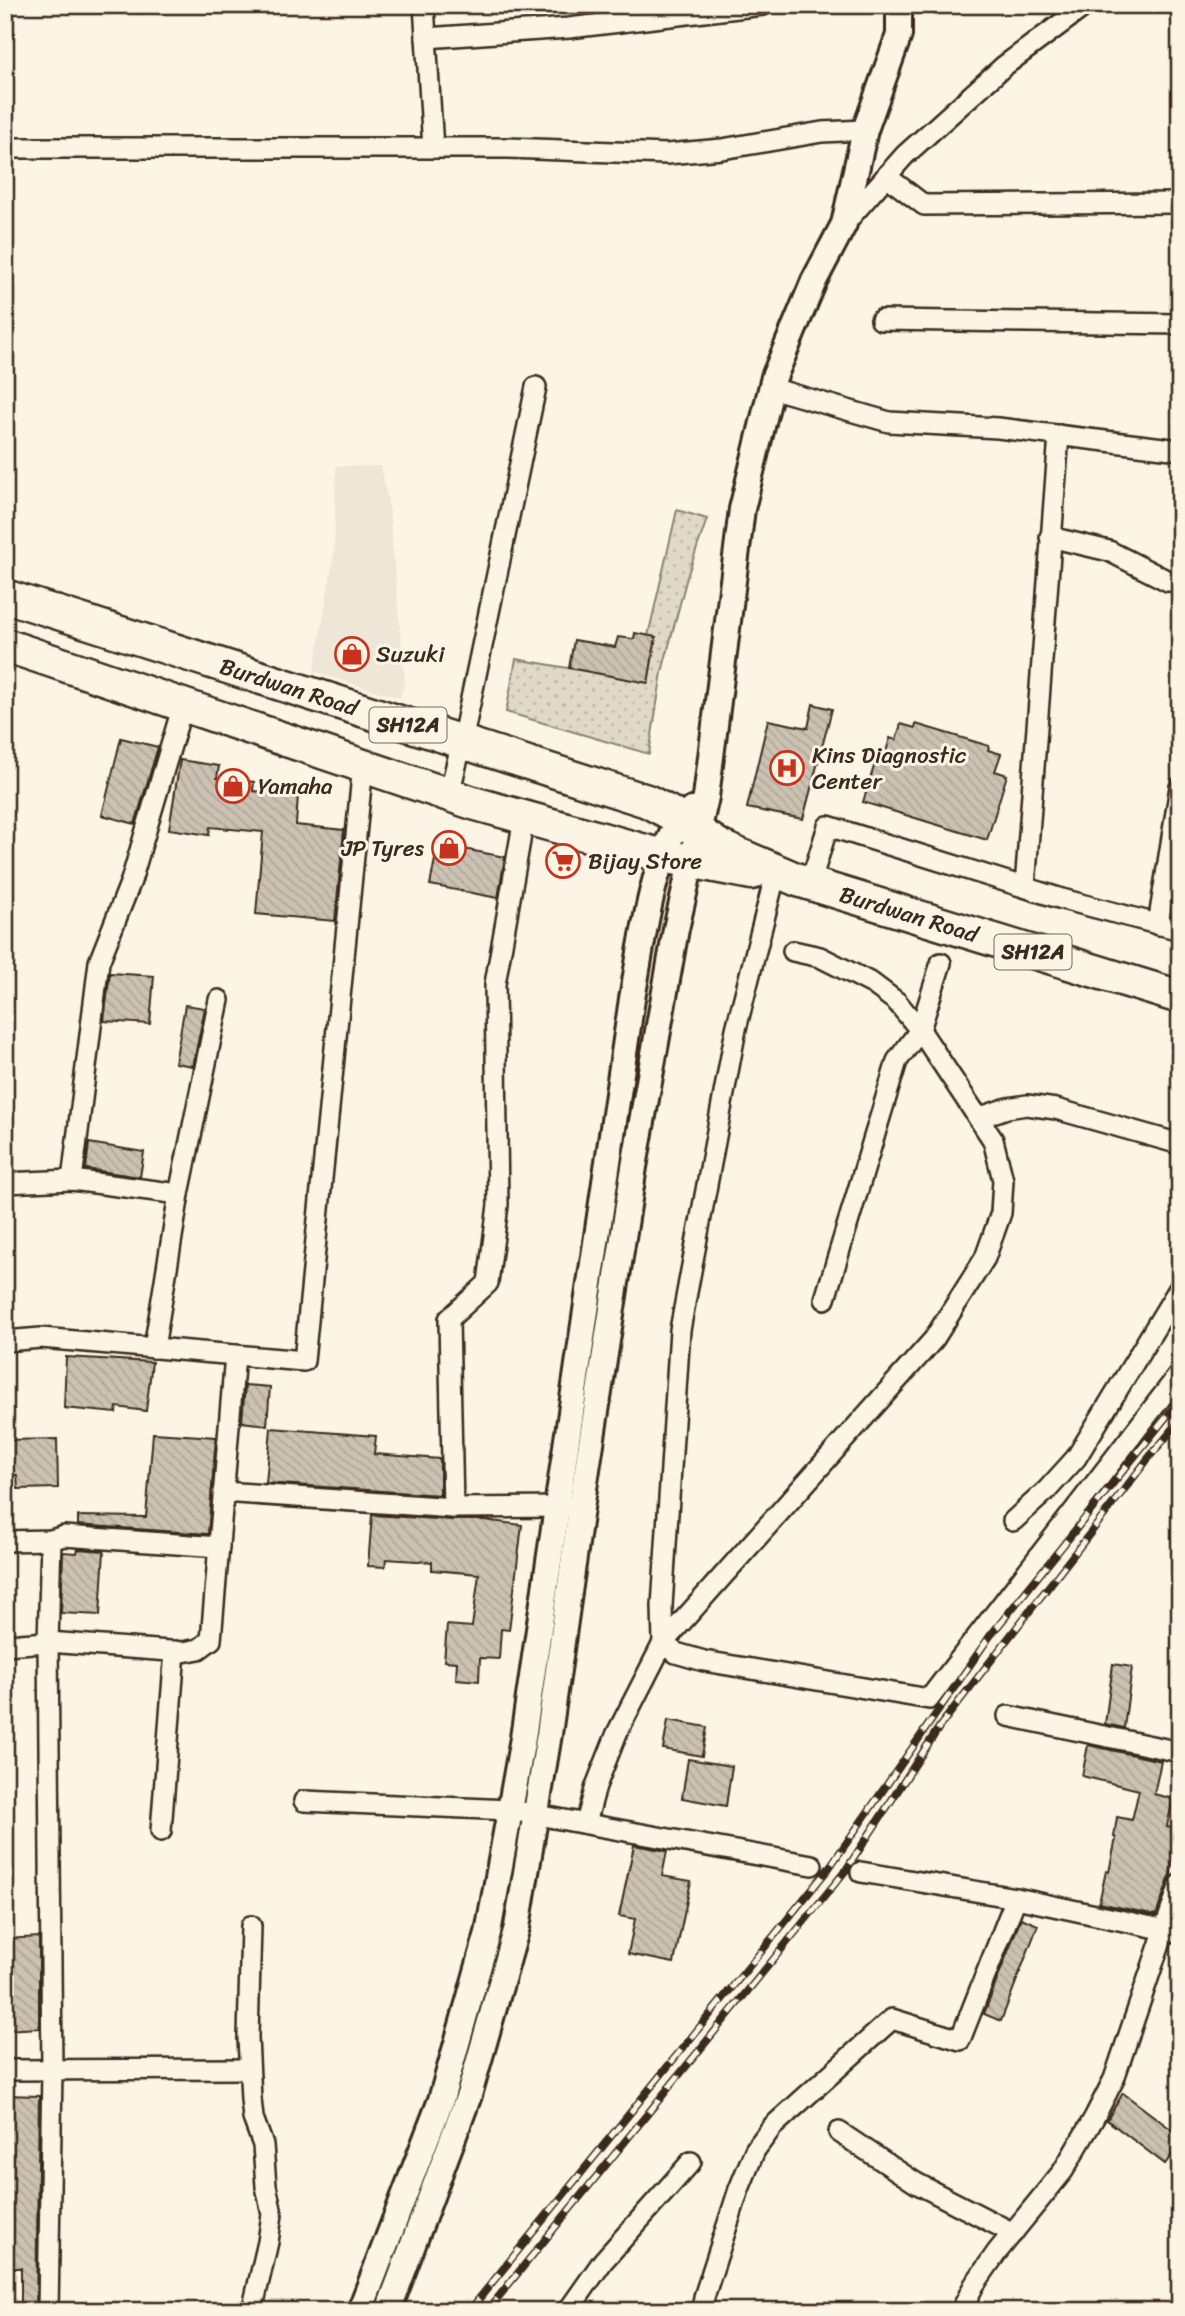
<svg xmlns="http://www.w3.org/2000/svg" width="1185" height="2316" font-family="Sriracha,sans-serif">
<defs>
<pattern id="grass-dots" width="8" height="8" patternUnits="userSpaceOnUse" patternTransform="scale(1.75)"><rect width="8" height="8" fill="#e0d8c8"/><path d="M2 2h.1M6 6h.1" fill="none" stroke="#c1baab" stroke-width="1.8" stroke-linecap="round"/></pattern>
<pattern id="building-back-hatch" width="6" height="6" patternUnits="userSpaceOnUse" patternTransform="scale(1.75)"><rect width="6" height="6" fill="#ccc2b3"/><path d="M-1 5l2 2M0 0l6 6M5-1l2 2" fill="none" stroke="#b0a79a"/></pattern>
</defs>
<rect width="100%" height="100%" fill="#fcf5e5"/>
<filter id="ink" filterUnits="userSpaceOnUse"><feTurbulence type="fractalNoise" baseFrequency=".0143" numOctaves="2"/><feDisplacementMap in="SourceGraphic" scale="14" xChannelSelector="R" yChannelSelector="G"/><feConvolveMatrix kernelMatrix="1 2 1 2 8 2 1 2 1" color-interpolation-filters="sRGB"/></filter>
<g filter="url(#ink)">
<path fill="#eee6d6" d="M336 466H381L389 507 405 682 400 698 314 672 334 554Z"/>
<path fill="url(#grass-dots)" stroke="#8e8173" stroke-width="2" d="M677 510 707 519 687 577 662 672 649 754 506 712 516 659 648 682 656 637 648 636Z"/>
<g fill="url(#building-back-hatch)" stroke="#3b2a1e" stroke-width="2">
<path d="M635 633 656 637 648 683 569 668 574 640 615 647 618 637 634 639Z"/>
<path d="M813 704 832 709 803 819 747 808 768 720 808 728Z"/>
<path d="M901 724 915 728 916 724 989 746 988 750 1001 754 995 771 1007 775 987 840 863 802 876 760 883 762 890 738 896 740Z"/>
<path d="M121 738 158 747 135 824 102 815Z"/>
<path d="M180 760 219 766 217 778 254 782 253 791 298 795 296 825 344 830 335 921 256 914 263 832 210 827 209 835 169 829Z"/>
<path d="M438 844 505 857 498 898 430 885Z"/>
<path d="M110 973 154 976 150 1024 104 1021Z"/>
<path d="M185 1005 205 1008 193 1066 175 1063Z"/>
<path d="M89 1143 144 1152 140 1177 86 1169Z"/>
<path d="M66 1357 152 1362 146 1411 117 1407 116 1413 64 1408Z"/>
<path d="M245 1385 270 1387 267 1425 242 1422Z"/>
<path d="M271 1428 376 1436 374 1454 440 1459V1495L266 1483Z"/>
<path d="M153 1433 216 1437 208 1534 78 1525V1516L146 1517Z"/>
<path d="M57 1439 58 1488 18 1489 17 1475 5 1476V1440Z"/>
<path d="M372 1515 452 1520H484L522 1525 509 1630 501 1629 499 1659 480 1658 479 1681 456 1679 457 1662 444 1661 447 1625 472 1627 479 1574 432 1570V1562L386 1559 385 1567 368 1566Z"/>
<path d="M78 1549 104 1551 100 1615 61 1613 63 1552 77 1553Z"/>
<path d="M1113 1664 1132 1667 1124 1728 1105 1724Z"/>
<path d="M668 1720 707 1727 702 1756 663 1749Z"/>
<path d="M1088 1745 1161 1761 1154 1794 1173 1799 1167 1826 1180 1829V1850L1176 1849 1169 1879 1156 1915 1099 1903 1106 1871 1109 1872 1116 1838 1114 1837 1117 1817 1132 1820 1139 1790 1082 1776Z"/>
<path d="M688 1759 732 1766 726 1806 682 1798Z"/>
<path d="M634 1845 667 1851 662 1876 691 1881 674 1963 628 1954 635 1919 619 1916Z"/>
<path d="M1021 1918 1038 1925 1001 2021 984 2014Z"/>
<path d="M39 1937V2028L5 2030V1939Z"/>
<path d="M1123 2093 1180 2136V2144L1165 2164 1107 2120Z"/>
<path d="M5 2095 39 2096 36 2311H21V2268H5Z"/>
</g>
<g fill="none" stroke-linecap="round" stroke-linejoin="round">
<g stroke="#3b2a1e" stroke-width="24">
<g id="minor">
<path d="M424 5 433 148"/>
<path d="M426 38 569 28 763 5"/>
<path d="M5 148H508L667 154 722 149 822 132 865 130"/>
<path d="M886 176 924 205 1180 203"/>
<path d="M844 224 905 155 1004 66 1086 5"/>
<path d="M881 320 1180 324"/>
<path d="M771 388 889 422 998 428 1180 450"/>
<path d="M1050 537 1109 551 1168 581 1180 582"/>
<path d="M449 794 462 742 536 387"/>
<path d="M775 876 736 1029 680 1330 662 1606 663 1643 676 1653 704 1661 929 1699 1180 1373"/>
<path d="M810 884 828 826 1062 899 1180 930"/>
<path d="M1025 887 1059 435"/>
<path d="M1158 925 1180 787"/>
<path d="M978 1118 1007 1108 1027 1105 1056 1109 1180 1144"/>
<path d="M72 1180 99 962 131 881 183 705"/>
<path d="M5 1183 72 1180 179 1194"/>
<path d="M825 1299 897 1061 920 1030 941 963"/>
<path d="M5 1341 41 1338 304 1361 363 765"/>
<path d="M154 1348 179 1194 219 1000"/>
<path d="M223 1492 453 1508 569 1507"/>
<path d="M453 1508 449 1319 488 1283 498 1205 495 984 524 818"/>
<path d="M1013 1521 1047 1490 1076 1458 1180 1287"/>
<path d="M5 1541 51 1540 64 1536 219 1547"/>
<path d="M5 1645 48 1642 183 1652 199 1649 211 1640 235 1355"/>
<path d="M1008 1716 1180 1752"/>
<path d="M304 1801 510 1810 812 1865"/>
<path d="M586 1823 596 1786 617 1733 663 1643 934 1339 985 1258 1001 1213 1003 1180 993 1140 920 1030 897 1002 873 984 834 964 820 957 793 951"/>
<path d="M161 1831 175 1651"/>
<path d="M861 1872 1016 1898 1180 1933"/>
<path d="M251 1926 248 2037 251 2099 253 2118 263 2145 266 2186 272 2214 268 2242 252 2311"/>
<path d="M5 2070 249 2069"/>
<path d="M839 2132 916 2183 1013 2233"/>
<path d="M48 2311 52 2070 48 1642 51 1540"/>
<path d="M568 2311 603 2261 691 2162"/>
<path d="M702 2311 704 2297 739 2189 755 2150 772 2127 892 2019 960 2040 1016 1898"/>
<path d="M961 2311 974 2285 997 2252 1063 2171 1094 2118 1114 2079 1180 1884"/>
</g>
</g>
<g stroke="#3b2a1e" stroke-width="30">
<g id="tertiary">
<path d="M360 2311 441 2100 488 1933 523 1738 632 999C641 950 652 860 680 821 682 816 688 813 692 810"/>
<path d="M388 2311 469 2095 517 1927 549 1734 581 1508 634 1167 676 929 706 797 742 509 774 377 814 281 844 224 865 130 899 35V5"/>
</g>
</g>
<g stroke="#3b2a1e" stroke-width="37">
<g id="primary">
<path id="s1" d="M5 596 647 801 670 813 721 847 798 880 1180 997"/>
<path d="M5 645 473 803 663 856 752 873"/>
</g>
</g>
<use href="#minor" stroke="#fcf5e5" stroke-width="19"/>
<use href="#tertiary" stroke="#fcf5e5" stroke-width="24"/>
<use href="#primary" stroke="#fcf5e5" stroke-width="32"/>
<g stroke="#3b2a1e" stroke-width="8">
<g id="rail">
<path d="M469 2311 829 1868 990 1636 1180 1400"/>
<path d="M487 2311 846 1870 940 1726 1151 1455 1180 1421"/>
</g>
</g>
<use href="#rail" stroke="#fcf5e5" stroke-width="5" stroke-dasharray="16" stroke-linecap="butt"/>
</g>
</g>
<defs>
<g id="shop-ring" transform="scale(1.75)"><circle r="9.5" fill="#fcf5e5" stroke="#c8321e" stroke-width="1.5"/><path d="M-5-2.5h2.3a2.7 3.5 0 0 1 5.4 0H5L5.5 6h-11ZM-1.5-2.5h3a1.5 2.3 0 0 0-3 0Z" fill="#c8321e"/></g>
<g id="hospital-ring" transform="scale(1.75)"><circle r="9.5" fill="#fcf5e5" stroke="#c8321e" stroke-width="1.5"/><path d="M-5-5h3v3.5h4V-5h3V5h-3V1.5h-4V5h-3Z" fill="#c8321e"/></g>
<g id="supermarket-ring" transform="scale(1.75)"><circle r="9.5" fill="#fcf5e5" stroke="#c8321e" stroke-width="1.5"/><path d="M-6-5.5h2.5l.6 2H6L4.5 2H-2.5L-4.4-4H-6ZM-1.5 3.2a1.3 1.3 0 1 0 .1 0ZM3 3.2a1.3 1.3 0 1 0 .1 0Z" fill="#c8321e"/></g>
</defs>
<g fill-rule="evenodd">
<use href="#shop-ring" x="352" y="654"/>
<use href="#hospital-ring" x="787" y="768"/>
<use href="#shop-ring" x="233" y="786"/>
<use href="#shop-ring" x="449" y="848"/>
<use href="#supermarket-ring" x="563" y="861"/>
</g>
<g text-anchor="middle" stroke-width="6" stroke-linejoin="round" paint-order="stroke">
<g fill="#fcf5e5" stroke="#75675a" stroke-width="2">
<rect x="369.5" y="707.5" width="77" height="35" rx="5"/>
<rect x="994.5" y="934.5" width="77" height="35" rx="5"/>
</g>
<g font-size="21" font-weight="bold" fill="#3b2a1e">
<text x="408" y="732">SH12A</text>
<text x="1033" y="959">SH12A</text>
</g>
<g font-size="23" fill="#3b2a1e" stroke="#fcf5e5" text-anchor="start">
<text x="376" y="662">Suzuki</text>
<text x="812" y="763">Kins Diagnostic<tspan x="812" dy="26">Center</tspan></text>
<text x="258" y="794">Yamaha</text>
<text x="424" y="856" text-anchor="end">JP Tyres</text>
<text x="588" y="869">Bijay Store</text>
</g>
<g font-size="23" fill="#3b2a1e" stroke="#fcf5e5">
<text dy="8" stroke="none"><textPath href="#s1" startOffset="298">Burdwan Road</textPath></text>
<text dy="8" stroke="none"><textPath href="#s1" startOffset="961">Burdwan Road</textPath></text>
</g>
</g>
<rect width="1185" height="2316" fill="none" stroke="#fcf5e5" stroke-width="28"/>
<rect x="14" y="14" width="1157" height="2288" fill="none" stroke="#3b2a1e" stroke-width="2.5" filter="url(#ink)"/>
</svg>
